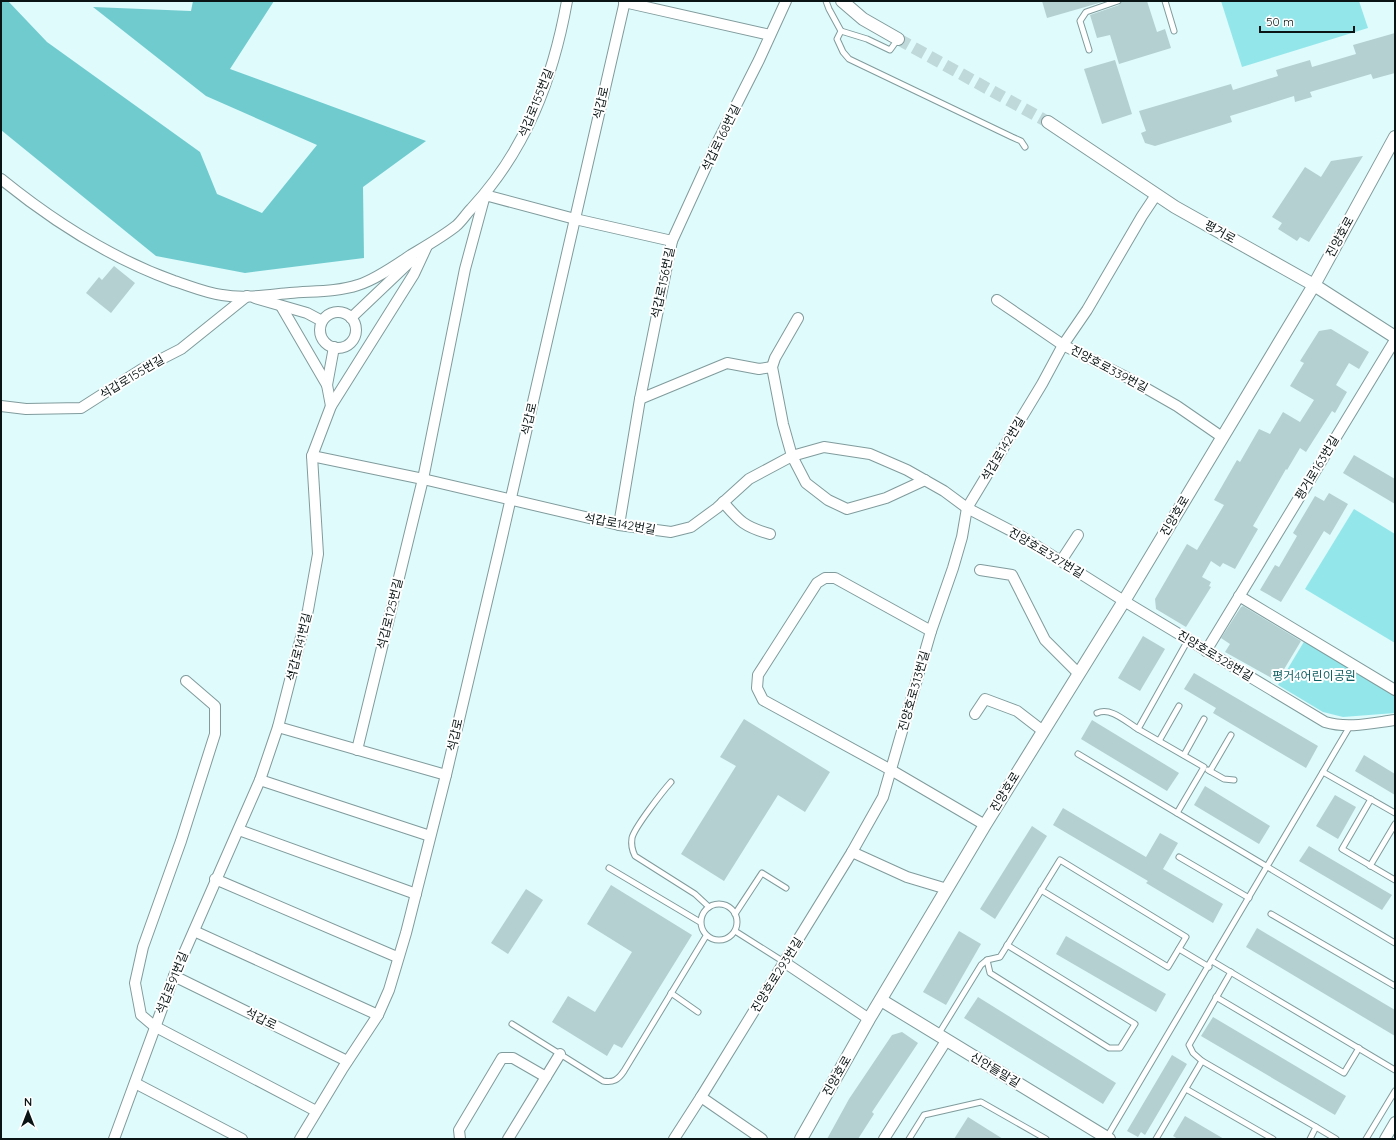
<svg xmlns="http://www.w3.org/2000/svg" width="1396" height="1140" font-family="Quicksand,'Noto Sans KR',sans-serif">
<rect width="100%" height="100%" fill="#dffbfc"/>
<g fill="#93e7eb">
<path d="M1221 1H1359L1368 28 1242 67Z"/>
<path d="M1354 509 1395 534V643L1305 589Z"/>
<path d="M1305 640 1395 695V713L1343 717 1323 712 1278 685Z"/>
</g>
<path fill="#70cbcf" d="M1 1H8L47 42 200 152 217 194 262 213 317 145 206 96 93 7 191 11 193 1H274L230 69 426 141 363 187 364 258 245 273 156 256 1 130Z"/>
<g fill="#b5d0d1">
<path d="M1042 1H1106L1047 18Z"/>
<path d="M1122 1H1147L1157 32 1165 29 1171 48 1119 64 1110 35 1097 38 1090 15 1119 5Z"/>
<path d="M1395 33V73L1373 79 1371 74 1310 92 1312 97 1295 102 1294 96 1230 116 1232 122 1155 146 1145 143 1141 133 1146 131 1139 111 1231 84 1233 90 1278 76 1276 70 1310 60 1312 67 1356 54 1353 45Z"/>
<path d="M1115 60 1132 114 1102 124 1084 69Z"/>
<path d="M1363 156 1309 242 1300 237 1297 241 1278 229 1282 223 1272 217 1305 167 1321 177 1331 161Z"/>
<path d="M114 266 135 283 111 313 86 293 99 277 102 280Z"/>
<path d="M1331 329 1369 352 1359 369 1349 363 1336 385 1347 392 1335 413 1332 411 1306 452 1300 448 1287 470 1286 469 1253 526 1258 529 1235 569 1223 563 1220 567 1211 561 1202 577 1211 582 1209 586 1211 587 1186 627 1156 609 1155 599 1187 544 1197 550 1224 505 1214 500 1237 460 1240 462 1259 429 1270 434 1283 412 1300 422 1314 400 1290 386 1304 363 1300 361 1319 331Z"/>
<path d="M1354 455 1395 479V504L1343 473Z"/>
<path d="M1329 493 1348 504 1330 535 1324 531 1281 602 1260 590 1275 565 1279 567 1297 536 1293 533 1315 496 1324 501Z"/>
<path d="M1243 606 1301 641 1277 681 1225 652 1230 644 1221 638 1241 607Z"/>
<path d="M1143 636 1165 649 1140 691 1118 678Z"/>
<path d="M1194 673 1318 746 1306 768 1213 713 1216 708 1184 689Z"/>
<path d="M744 719 830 772 805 812 778 795 724 881 681 854 736 766 720 757Z"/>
<path d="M1092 720 1179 773 1167 791 1081 739Z"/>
<path d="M1364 755 1395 774V795L1355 771Z"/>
<path d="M1205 786 1270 826 1259 844 1194 805Z"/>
<path d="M1335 795 1356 807 1338 839 1316 826Z"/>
<path d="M1063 808 1146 857 1160 833 1178 843 1163 869 1223 904 1213 923 1146 883 1148 881 1053 825Z"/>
<path d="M1032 826 1047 836 995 919 980 909Z"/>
<path d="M1309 846 1392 895 1382 910 1299 861Z"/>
<path d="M611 885 692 935 622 1048 614 1044 607 1056 552 1022 568 996 595 1012 632 952 587 924Z"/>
<path d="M526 889 543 900 508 954 491 943Z"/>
<path d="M1257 928 1395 1010V1036L1246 947Z"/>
<path d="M959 931 981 944 946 1005 923 992Z"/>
<path d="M1066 936 1166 994 1156 1012 1056 954Z"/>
<path d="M978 997 1116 1083 1103 1104 964 1018Z"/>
<path d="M1213 1017 1346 1096 1335 1115 1201 1036Z"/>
<path d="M902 1032 918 1043 872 1112 874 1114 858 1139H827L849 1099 892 1035Z"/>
<path d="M1172 1055 1187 1064 1145 1135 1141 1132 1138 1137 1127 1131Z"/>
<path d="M1185 1116 1224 1139H1178L1173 1136Z"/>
<path d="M968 1117 1003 1139H954Z"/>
</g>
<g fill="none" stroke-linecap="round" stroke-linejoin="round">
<path stroke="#bfd8d9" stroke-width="12" stroke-dasharray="12 6" stroke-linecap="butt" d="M898 39 1048 122"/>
<g stroke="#819b9c" stroke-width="7">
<g id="service">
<path d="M826 1 829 9 841 31 837 39 843 52 849 59 1012 137 1021 141 1025 147"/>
<path d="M1165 1 1174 31"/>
<path d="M841 31 867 39 890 50 898 39"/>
<path d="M1089 50 1080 21 1086 12 1118 1"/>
<path d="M1097 713C1111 707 1125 721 1138 729"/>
<path d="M1159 741 1179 706"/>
<path d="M1078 754 1395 943"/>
<path d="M1184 755 1204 719"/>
<path d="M1208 770 1224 779 1234 780"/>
<path d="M1210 771 1231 735"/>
<path d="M1323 772 1395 813"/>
<path d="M671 782C663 791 634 828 632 838 631 844 632 850 635 856L695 894 709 907"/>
<path d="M1371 799 1342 849 1395 880"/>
<path d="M1177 813 1204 767 1138 729 1188 640"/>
<path d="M1179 857 1249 898"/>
<path d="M1370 866 1395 824"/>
<path d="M609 868 700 922"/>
<circle cx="719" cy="922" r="18"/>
<path d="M735 914 762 873 786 888"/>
<path d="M1271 914 1395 986"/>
<path d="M735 931 784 962"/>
<path d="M1179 949 1209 967"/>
<path d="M987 960 990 973 1109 1048H1120L1135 1024 1007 945"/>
<path d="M1212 961 1395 1070"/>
<path d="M1231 972 1189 1045 1193 1053 1202 1061 1316 1127 1310 1139"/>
<path d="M671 993 698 1012"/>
<path d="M1216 997 1344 1073 1359 1048"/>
<path d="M512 1024 603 1081C613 1083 618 1080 624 1071L706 936"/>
<path d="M938 1035 981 965 987 960 1000 957 1060 860 1186 937 1168 967 1041 890"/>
<path d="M1186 1089 1273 1139"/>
<path d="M1316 1127 1336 1139"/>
<path d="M1107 1137 1350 726"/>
<path d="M909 1139 924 1115 981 1102 1046 1139"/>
<path d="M1156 1139 1202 1061"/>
<path d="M1366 1139 1395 1091"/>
</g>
</g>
<g stroke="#819b9c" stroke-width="12">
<g id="minor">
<path d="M624 2 770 35"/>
<path d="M1 179C54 222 110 258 174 281 190 286 206 293 222 295 244 299 268 295 290 293 313 291 337 292 358 285 375 280 396 265 411 255 426 246 442 237 456 226 462 221 466 214 471 209 526 150 553 79 567 1"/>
<path d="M672 241 715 147 759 60 786 1"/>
<path d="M255 298 307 313 322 321"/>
<path d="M997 300 1063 345 1128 378 1177 406 1222 437"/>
<path d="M281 306 327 385 331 406"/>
<circle cx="338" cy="330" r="18"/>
<path d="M351 318 412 260"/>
<path d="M798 318 775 358 772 367 783 424 792 456 806 483 828 500 847 509 886 498 925 480"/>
<path d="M327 385 334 347"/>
<path d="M640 399 727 363 759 369 772 367"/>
<path d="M1 406 26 409 81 408 142 369 181 349 247 296"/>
<path d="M312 456 423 479 619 525 671 532 691 527 717 508 749 479 792 456 824 447 870 454 907 470 944 491 967 508 1021 536 1124 601 1325 722C1348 729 1372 723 1395 720"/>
<path d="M723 502C740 522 745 527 770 534"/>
<path d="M1061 561 1078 535"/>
<path d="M980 570 1012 575 1045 640 1078 673"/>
<path d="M1239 596 1395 690"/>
<path d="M931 631 835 578H825L817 583 758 675 757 688 763 700 891 770 985 825"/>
<path d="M1206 651 1395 340"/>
<path d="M186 681 215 706V734L181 841 143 947 135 983 141 1015 154 1026 316 1111"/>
<path d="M975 714 985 699 1017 711 1043 731"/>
<path d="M278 727 446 775"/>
<path d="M357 750 423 479 465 269 485 195 575 219 672 241 640 399 619 525"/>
<path d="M260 780 430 836"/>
<path d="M239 830 416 894"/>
<path d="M852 852 907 877 947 889"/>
<path d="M215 879 397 957"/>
<path d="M194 931 378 1015"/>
<path d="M784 962 869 1019"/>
<path d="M174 976 347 1061"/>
<path d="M135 1083 242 1139"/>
<path d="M701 1097 852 852 883 797 931 631 953 568 962 537 967 508 1042 384 1063 345 1087 310 1142 216 1156 195"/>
<path d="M114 1139 174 976 260 780 278 727 308 610 318 554 312 456 331 406 414 274 427 246"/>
<path d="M300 1139 343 1068 378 1015 389 990 406 933 446 775 499 550 625 1"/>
<path d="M460 1139 459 1130 502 1058H513L546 1077"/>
<path d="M508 1139 560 1054"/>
<path d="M674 1139 701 1097 762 1139"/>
<path d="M884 1139 946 1041"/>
<path d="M1385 1139 1395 1122"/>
</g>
</g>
<g stroke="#819b9c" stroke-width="14">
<g id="tertiary">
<path d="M842 1 863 19 898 39"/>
<path d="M1048 122 1175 207 1314 285 1395 337"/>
<path d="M881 1000 1109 1139"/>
<path d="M801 1139 869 1019 985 825 1124 601 1314 285 1395 137"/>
</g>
</g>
<use href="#service" stroke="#fff" stroke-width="5"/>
<use href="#minor" stroke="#fff" stroke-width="10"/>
<use href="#tertiary" stroke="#fff" stroke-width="12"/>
</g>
<g text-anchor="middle" stroke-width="4" stroke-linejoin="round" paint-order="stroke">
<g font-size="12" fill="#0a1414" stroke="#fff">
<text transform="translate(536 103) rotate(-68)" y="4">석갑로155번길</text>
<text transform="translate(601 103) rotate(-77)" y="4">석갑로</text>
<text transform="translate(721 138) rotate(-64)" y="4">석갑로168번길</text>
<text transform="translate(1220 232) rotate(29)" y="4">평거로</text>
<text transform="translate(1340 237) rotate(-61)" y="4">진양호로</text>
<text transform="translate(663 283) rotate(-78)" y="4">석갑로156번길</text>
<text transform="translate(1109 369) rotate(28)" y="4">진양호로339번길</text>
<text transform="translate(132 377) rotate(-31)" y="4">석갑로155번길</text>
<text transform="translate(529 419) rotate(-77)" y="4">석갑로</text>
<text transform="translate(1003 449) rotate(-59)" y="4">석갑로142번길</text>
<text transform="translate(1317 468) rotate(-59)" y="4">평거로163번길</text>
<text transform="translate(1175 516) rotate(-59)" y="4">진양호로</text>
<text transform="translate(620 524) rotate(10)" y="4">석갑로142번길</text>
<text transform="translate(1046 553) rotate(31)" y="4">진양호로327번길</text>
<text transform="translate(390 614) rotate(-76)" y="4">석갑로125번길</text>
<text transform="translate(299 647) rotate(-76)" y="4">석갑로141번길</text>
<text transform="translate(1215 656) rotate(31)" y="4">진양호로328번길</text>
<text transform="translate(914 691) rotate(-74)" y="4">진양호로313번길</text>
<text transform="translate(455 735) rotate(-77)" y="4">석갑로</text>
<text transform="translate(1005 792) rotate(-58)" y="4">진양호로</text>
<text transform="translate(777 975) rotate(-58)" y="4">진양호로293번길</text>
<text transform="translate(172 983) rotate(-68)" y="4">석갑로91번길</text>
<text transform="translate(261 1019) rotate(26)" y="4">석갑로</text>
<text transform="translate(995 1070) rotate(31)" y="4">신안들말길</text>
<text transform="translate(837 1076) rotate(-60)" y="4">진양호로</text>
</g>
<g font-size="12" fill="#0e5e61" stroke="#fff">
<text x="1314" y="680">평거4어린이공원</text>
</g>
</g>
<rect width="1396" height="1140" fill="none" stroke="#0a1414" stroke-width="4"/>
<g transform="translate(28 1112)" stroke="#ffffff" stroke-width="3" paint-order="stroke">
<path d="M0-3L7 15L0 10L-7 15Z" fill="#0a1414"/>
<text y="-6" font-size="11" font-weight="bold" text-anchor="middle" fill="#0a1414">N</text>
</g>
<path d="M1260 26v6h94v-6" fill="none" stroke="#0a1414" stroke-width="2"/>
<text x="1266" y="26" font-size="12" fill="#0a1414" stroke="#ffffff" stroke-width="3" paint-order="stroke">50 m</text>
</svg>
